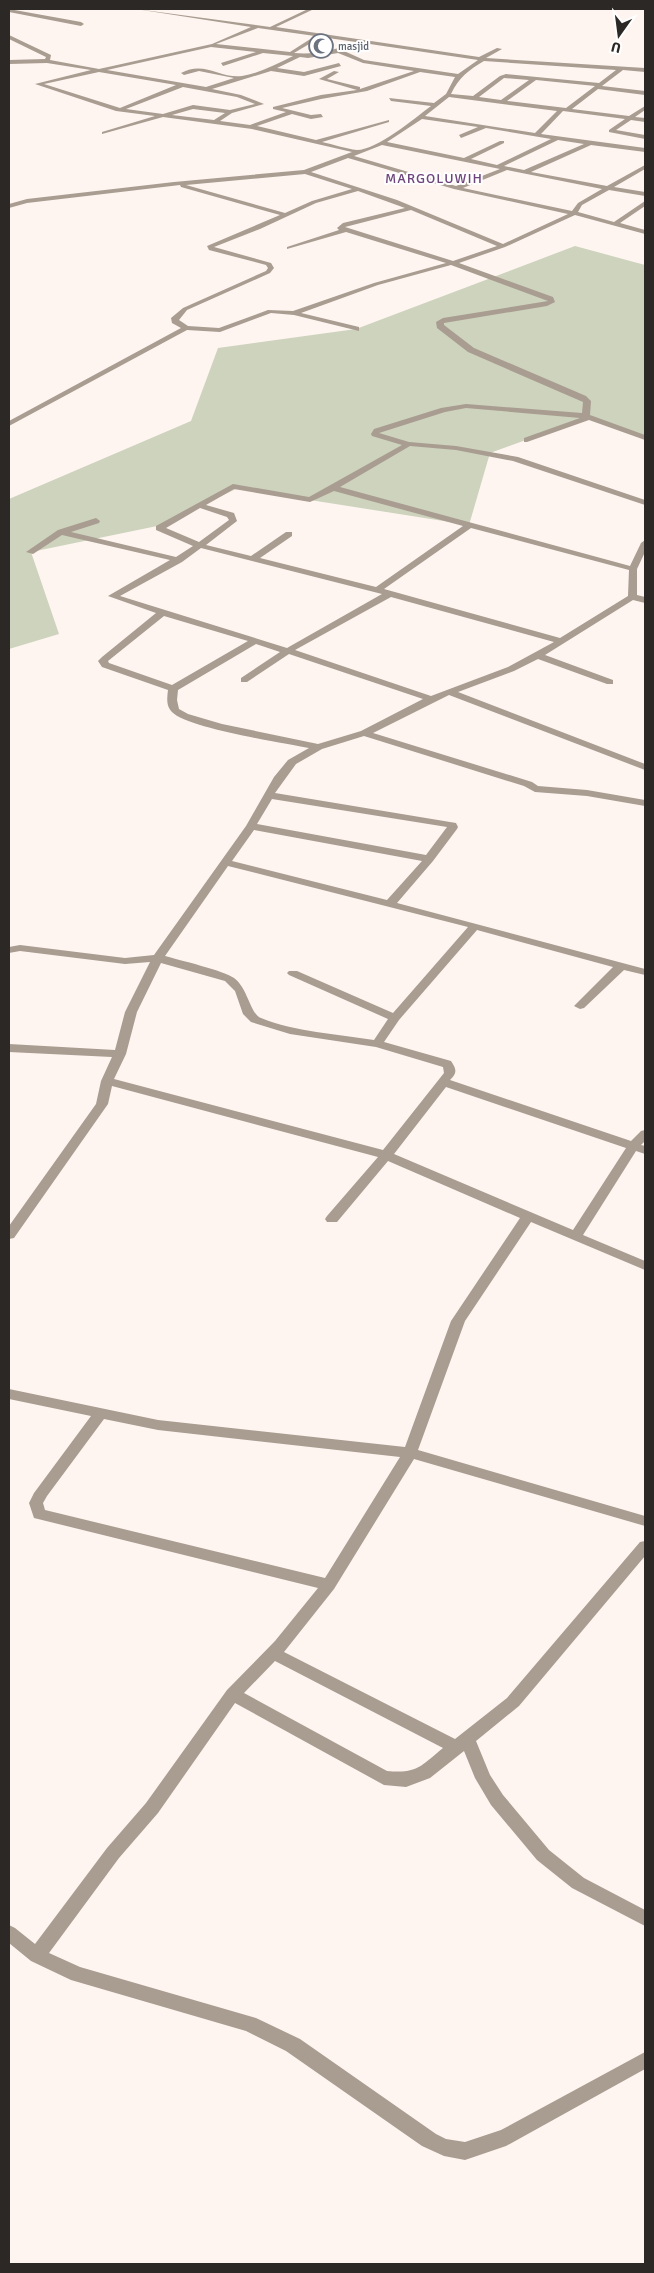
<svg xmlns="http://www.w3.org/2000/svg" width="654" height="2273" font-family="Signika,sans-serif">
<rect width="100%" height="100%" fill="#fef5f0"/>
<path fill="#cdd3bd" d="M575 246 645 265V438L589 417 490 453 469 525 310 500 242 486 162 525 31 552 59 634 9 649V499L191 421 218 348 356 329Z"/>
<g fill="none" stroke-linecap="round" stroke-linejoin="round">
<g fill="#a99c91" fill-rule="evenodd">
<path d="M9 9 81 22 84 24 81 26 9 12Z"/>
<path d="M136 9 270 27 308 9H314L276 27 479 57 497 48 502 49 486 58 645 68V72L623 70 602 86 645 91V95L598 89 572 109 629 116 645 106V110L635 117 645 118V122L631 120 616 130 645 135V139L609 132V130L625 119 563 111 541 134 645 148V152L591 145 531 172 607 186 645 165V169L614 187 645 192V196L609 190 582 205 578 212 614 222 645 201V206L620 223 645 230V234L575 215 505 247 459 263 553 297 555 302 547 306 444 323V325L474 348 586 396 591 401 590 415 645 435V440L589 420 527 442H524V438L580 418 466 408 445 412 379 433 409 442 456 446 518 457 645 500V505L513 461 456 450 410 446 340 487 630 566 641 543 645 540V552L637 569V595L645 597V603L633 600 545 655 613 680V684H607L538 659 514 671 458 692 645 764V770L449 695 373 733 532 782 538 786 587 790 645 800V806L587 796 535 792 524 786 364 736 322 749 296 764 275 793 456 823 458 827 457 829 433 861 397 903 645 969V975L624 970 584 1008 580 1009 574 1006 613 967 477 930 399 1020 384 1042 451 1061C457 1070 457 1073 450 1080L631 1141 641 1131 645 1130V1141L641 1145 645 1146V1154L636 1151 583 1235 645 1261V1270L531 1222 465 1321 418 1450 645 1516V1526L414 1459 334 1589 284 1652 455 1739 507 1698 640 1542 645 1541V1556L519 1706 476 1741 490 1775 503 1795 549 1850 584 1878 645 1910V1926L572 1888 537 1860 491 1805 475 1778 464 1751 430 1778 406 1787 384 1785 235 1703 158 1813 119 1858 49 1953 80 1967 256 2018 300 2039 436 2134 446 2139 465 2142 501 2130 645 2052V2069L506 2146 465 2160 444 2156 422 2146 286 2051 246 2031 71 1980 31 1961 9 1943V1925L15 1928 35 1944 107 1848 146 1803 227 1690 275 1641 318 1588 34 1518 29 1503 34 1493 91 1416 9 1399V1389L158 1420 405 1447 451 1321 520 1218 388 1161 337 1222H327L325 1219 327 1216 378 1157 112 1086 108 1104 14 1238 9 1239V1226L96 1104 101 1081 112 1057 9 1052V1044L115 1050 125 1012 150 962 125 964 20 951 9 953V947L20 945 125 958 154 955 246 826 274 777 288 760 309 748C283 743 187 728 172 712 166 706 167 698 168 690L102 667 98 661 102 657 156 613 108 596 170 560 62 535 33 554 26 552 58 530 96 518 100 521 99 523 71 532 176 557 193 546 156 530V526L233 484 309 497 402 445 372 436 371 434 374 429 441 408 466 404 582 413 583 402 468 352 437 328 436 322 443 318 548 301 451 265 378 285 301 313 359 327V331L294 315 271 313 220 332 187 330 9 426V421L181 328 172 323 171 318 183 308 266 271 268 268 266 265 209 250 207 246 280 215 181 187 180 185 27 203 9 208V204L27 199 174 182 304 170 352 152 252 129 163 117 102 134V132L155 116 116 111 35 84 91 70 47 63 9 64V60L45 59 46 57 9 39V35L51 55 50 60 99 69 212 44 251 27ZM258 28 315 36 290 52 216 44ZM321 37 356 42C336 50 316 55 294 53ZM363 43 478 60 458 74 364 60 344 51ZM211 47 256 52 221 63 223 66 263 53 293 56C277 64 260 73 242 76 221 79 204 60 181 73L184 75 199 71 234 78 206 87 107 70ZM338 53 363 63 414 71 360 89V87L327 79 339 72 334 71 319 79 357 90 321 95 273 107V109L286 112 250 125 220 121 232 113 264 104 241 95 212 89 271 71 304 76 341 66 339 63 304 72 277 68 300 57 308 58ZM484 61 616 70 599 83 506 74 500 76 473 96 451 94C459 77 469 70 484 61ZM99 72 176 85 120 108 44 84ZM420 72 455 77 446 94 434 103 389 98 391 101 431 106C415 118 377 150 357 150 346 149 333 144 322 142L389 122V120L316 140 257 126 292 114 311 119 323 117 321 114 311 115 282 108 321 99 367 91ZM504 78 529 80 501 100 479 97ZM536 80 595 86 566 108 507 101ZM183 87 237 97 255 104 230 110 193 105 163 114 126 109ZM449 97 557 111 535 133 425 116ZM193 109 225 113 214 120 172 115ZM422 119 478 127 459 135 461 138 486 128 551 139 497 165 471 159 504 143V141H500L464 158 387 142ZM558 140 584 144 524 170 504 166ZM382 145 500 169 456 186 354 156ZM348 158 454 189 568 214 503 244 397 200 311 172ZM507 170 602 189 578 203 572 211 463 188ZM305 174 352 189 312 201 285 213 186 185ZM358 191 405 208 343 223 337 228 339 230 287 247V249L346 232 446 263 374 283 293 311 268 310 219 328 188 326 179 320 187 310 270 273 274 268 271 263 214 247 260 229 316 203ZM411 210 497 246 453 261 345 227ZM234 489 310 502 334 491 463 526 376 587 260 558 292 536V532H286L251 556 206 545 237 521 234 513 206 505ZM200 508 227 517 229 520 199 542 166 528ZM471 528 629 570 628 596 560 638 384 589ZM201 548 382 594 287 648 120 596 182 562ZM391 597 554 642 508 667 431 696 295 650ZM164 616 248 641 172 685 109 663 108 661ZM256 644 280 652 241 678V682H247L289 654 423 699 361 731 318 744 222 724 188 714 179 709 177 700 178 690ZM272 799 447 827 426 855 257 824ZM254 830 422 861 387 900 232 861ZM228 866 468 927 393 1013 297 971H289L287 973 289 975 388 1019 374 1040C337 1034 295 1032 261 1018 250 1014 248 988 234 978 225 971 179 960 165 956ZM161 963 225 981 235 991 243 1014 251 1022 290 1034 376 1047 443 1067 444 1073 383 1150 114 1079 126 1054 137 1012ZM446 1087 626 1148 573 1230 394 1154ZM104 1419 158 1430 400 1457 325 1578 45 1510 43 1503 47 1496ZM275 1661 443 1748C421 1766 417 1774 387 1771L244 1693Z"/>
</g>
</g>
<defs>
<g id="mosque-ring" transform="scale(1.25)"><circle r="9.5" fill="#fff" stroke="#6b7280" stroke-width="1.5"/><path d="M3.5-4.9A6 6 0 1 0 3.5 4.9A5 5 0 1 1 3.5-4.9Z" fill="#6b7280"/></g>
</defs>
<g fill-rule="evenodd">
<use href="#mosque-ring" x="321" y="46"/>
</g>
<g text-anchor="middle" stroke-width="4" stroke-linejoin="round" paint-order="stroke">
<g font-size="11" fill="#5b616d" stroke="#fff" text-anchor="start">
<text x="338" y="50">masjid</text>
</g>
<g font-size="14" letter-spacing="1" fill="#6e447c" stroke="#fff">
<text x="434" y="183">MARGOLUWIH</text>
</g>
</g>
<rect width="654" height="2273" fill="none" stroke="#2b2826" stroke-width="20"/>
<g transform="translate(619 35) rotate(194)" stroke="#ffffff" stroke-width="4" paint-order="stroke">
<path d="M0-4L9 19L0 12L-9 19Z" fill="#2b2826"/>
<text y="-8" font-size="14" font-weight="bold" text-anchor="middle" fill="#2b2826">U</text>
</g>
</svg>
